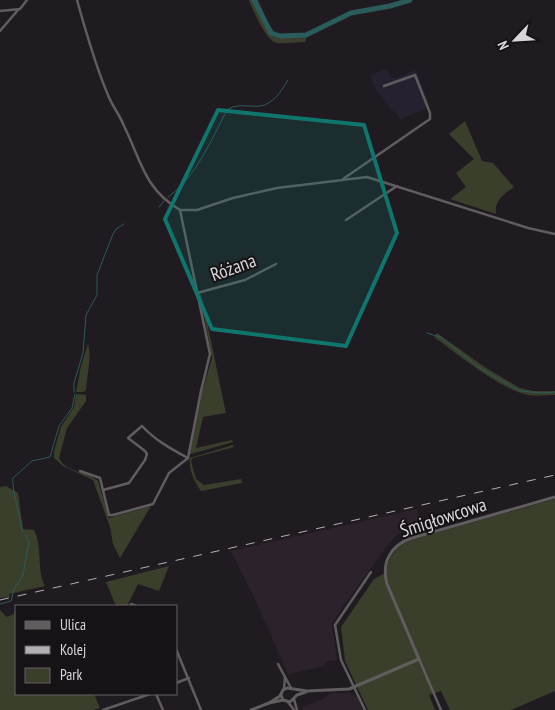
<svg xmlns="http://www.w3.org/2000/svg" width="555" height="710" font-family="'PT Sans Narrow',sans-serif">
<rect width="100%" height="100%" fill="#201b20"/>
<path fill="#252131" d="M387 69 391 77 395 78 416 70 430 107 401 119 385 102 374 86 370 75Z"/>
<g fill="#2c222b">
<path d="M417 509 420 522 398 534 390 542 342 608 332 624 337 660 325 662V666L288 674 254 597 231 551Z"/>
<path d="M332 693H350L357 697 363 710H302L304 707 327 697V695Z"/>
</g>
<g fill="#3a3f2b">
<path d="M249 0H258L268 23 276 35 292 37 307 36 305 42C296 42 285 44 277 43 266 41 253 10 249 0Z"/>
<path d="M465 121 482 161 493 163 514 187C504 194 494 201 496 214L450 199 466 187 456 173 474 159 449 134Z"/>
<path d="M200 294H201C210 333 217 373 226 413L203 417 196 448 232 440 233 442 191 454H190L202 392 212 358Z"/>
<path d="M437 333 486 368 520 388 533 391H555V395C545 395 533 397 524 394 495 385 459 355 434 337Z"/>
<path d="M88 344C92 355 87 377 86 390L83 392H76L81 366Z"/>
<path d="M76 394 86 395V401L67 428 59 458C66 473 87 471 98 481L109 518 151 506 120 558 113 544 110 527 93 480 63 466 54 458V451L61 427 74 407Z"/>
<path d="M233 445 234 447 193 458 191 461 196 479 204 485 241 479 242 483 201 491C195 483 188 468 190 458Z"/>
<path d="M6 486 18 493 23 529 34 530C43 548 36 568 45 586L9 594 10 597 0 598V487Z"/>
<path d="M555 499V691L511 710H450L441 691 429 695 435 710H368L345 661 341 627 374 579 387 572C387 555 399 544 415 539Z"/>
<path d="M169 566 159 591 138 584 127 606H116L106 582Z"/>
<path d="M16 607V694H94L100 708 93 710H0V610L7 617 14 614Z"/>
</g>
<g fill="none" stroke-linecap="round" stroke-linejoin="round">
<g stroke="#2b5b5b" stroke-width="1">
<path d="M168 197C197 176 211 140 227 110 240 100 257 112 270 102 278 97 283 88 288 80"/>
<path d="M159 207 164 201"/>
<path d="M427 333 440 337 483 370 520 391 543 393 555 392"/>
<path d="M74 392V383L83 353 86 315 97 295V275L113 234 116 229 124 224"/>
<path d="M23 532C21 524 11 484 13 478L32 461 50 457 59 426 72 408 75 394"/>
<path d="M0 604 11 601 14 589 23 575 29 541 25 535"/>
</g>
<path stroke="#2b5b5b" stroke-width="5" d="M254 0 271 33 280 36 306 35 351 13 390 6 410 0"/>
<g stroke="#615d5e" stroke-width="2.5">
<path d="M77 0C86 32 95 65 108 95 112 106 120 115 124 126 141 160 144 189 180 210H197L233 198 277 188 367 177 528 228 555 234"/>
<path d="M0 11 20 9 27 0"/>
<path d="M0 31 18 10"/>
<path d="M343 179 430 119V113L415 75 384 86"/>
<path d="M180 210 210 354 201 391 188 458"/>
<path d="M346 220 397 186"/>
<path d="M197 293 245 280 276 264"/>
<path d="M80 471 100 478 109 515H113L153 504 169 473 188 458"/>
<path d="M103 490 129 483 145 460 147 454 145 451 128 438 142 426C155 440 171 449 188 458"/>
<path d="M131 604 136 606"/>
<path d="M176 649 201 710"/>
<path d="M419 659 441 710"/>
<path d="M278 664 291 688"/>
<path d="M176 683 189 678"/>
<path d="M284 689 285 677"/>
<path d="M156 694 163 710"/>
<path d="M294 699 297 710"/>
<path d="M288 702 294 710"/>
<path d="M103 710 150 694"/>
<path d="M365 710 341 660 335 625 371 572"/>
</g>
<g stroke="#615d5e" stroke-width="3">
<path d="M281 695 283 700 290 702 297 695 306 692"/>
<path d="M269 703 280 696 283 690 287 688 307 691 349 689 419 659 387 584C381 562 391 545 412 538L555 497"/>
<path d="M251 710 269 703 283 700"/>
</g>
<path stroke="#b3b0b3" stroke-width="1" stroke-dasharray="9 9" stroke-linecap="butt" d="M0 600 555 475"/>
</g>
<path fill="#0f766e" fill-opacity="0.2" stroke="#0f766e" stroke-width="4" stroke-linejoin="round" d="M218 110 364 125 397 233 346 346 212 329 165 219Z"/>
<g text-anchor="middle" stroke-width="4" stroke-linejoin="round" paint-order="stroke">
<g font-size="19" fill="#d9d6d9" stroke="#171216">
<text transform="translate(233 267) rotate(-20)" y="7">Różana</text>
<text transform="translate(443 517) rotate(-18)" y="7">Śmigłowcowa</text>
</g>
</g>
<rect x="15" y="605" width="162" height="90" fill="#171216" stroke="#656064"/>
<rect x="25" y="621" width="25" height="8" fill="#615d5e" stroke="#656064"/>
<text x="60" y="630" font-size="15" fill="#d9d6d9">Ulica</text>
<rect x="25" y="646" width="25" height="8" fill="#b3b0b3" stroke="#656064"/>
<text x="60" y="655" font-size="15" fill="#d9d6d9">Kolej</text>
<rect x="25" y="668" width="25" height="15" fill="#3a3f2b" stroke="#656064"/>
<text x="60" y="680" font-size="15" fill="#d9d6d9">Park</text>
<g transform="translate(515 40) rotate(245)" stroke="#171216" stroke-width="4" paint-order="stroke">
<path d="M0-4L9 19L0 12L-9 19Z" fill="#d9d6d9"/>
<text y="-8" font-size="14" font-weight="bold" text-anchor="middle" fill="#d9d6d9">N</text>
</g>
</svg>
